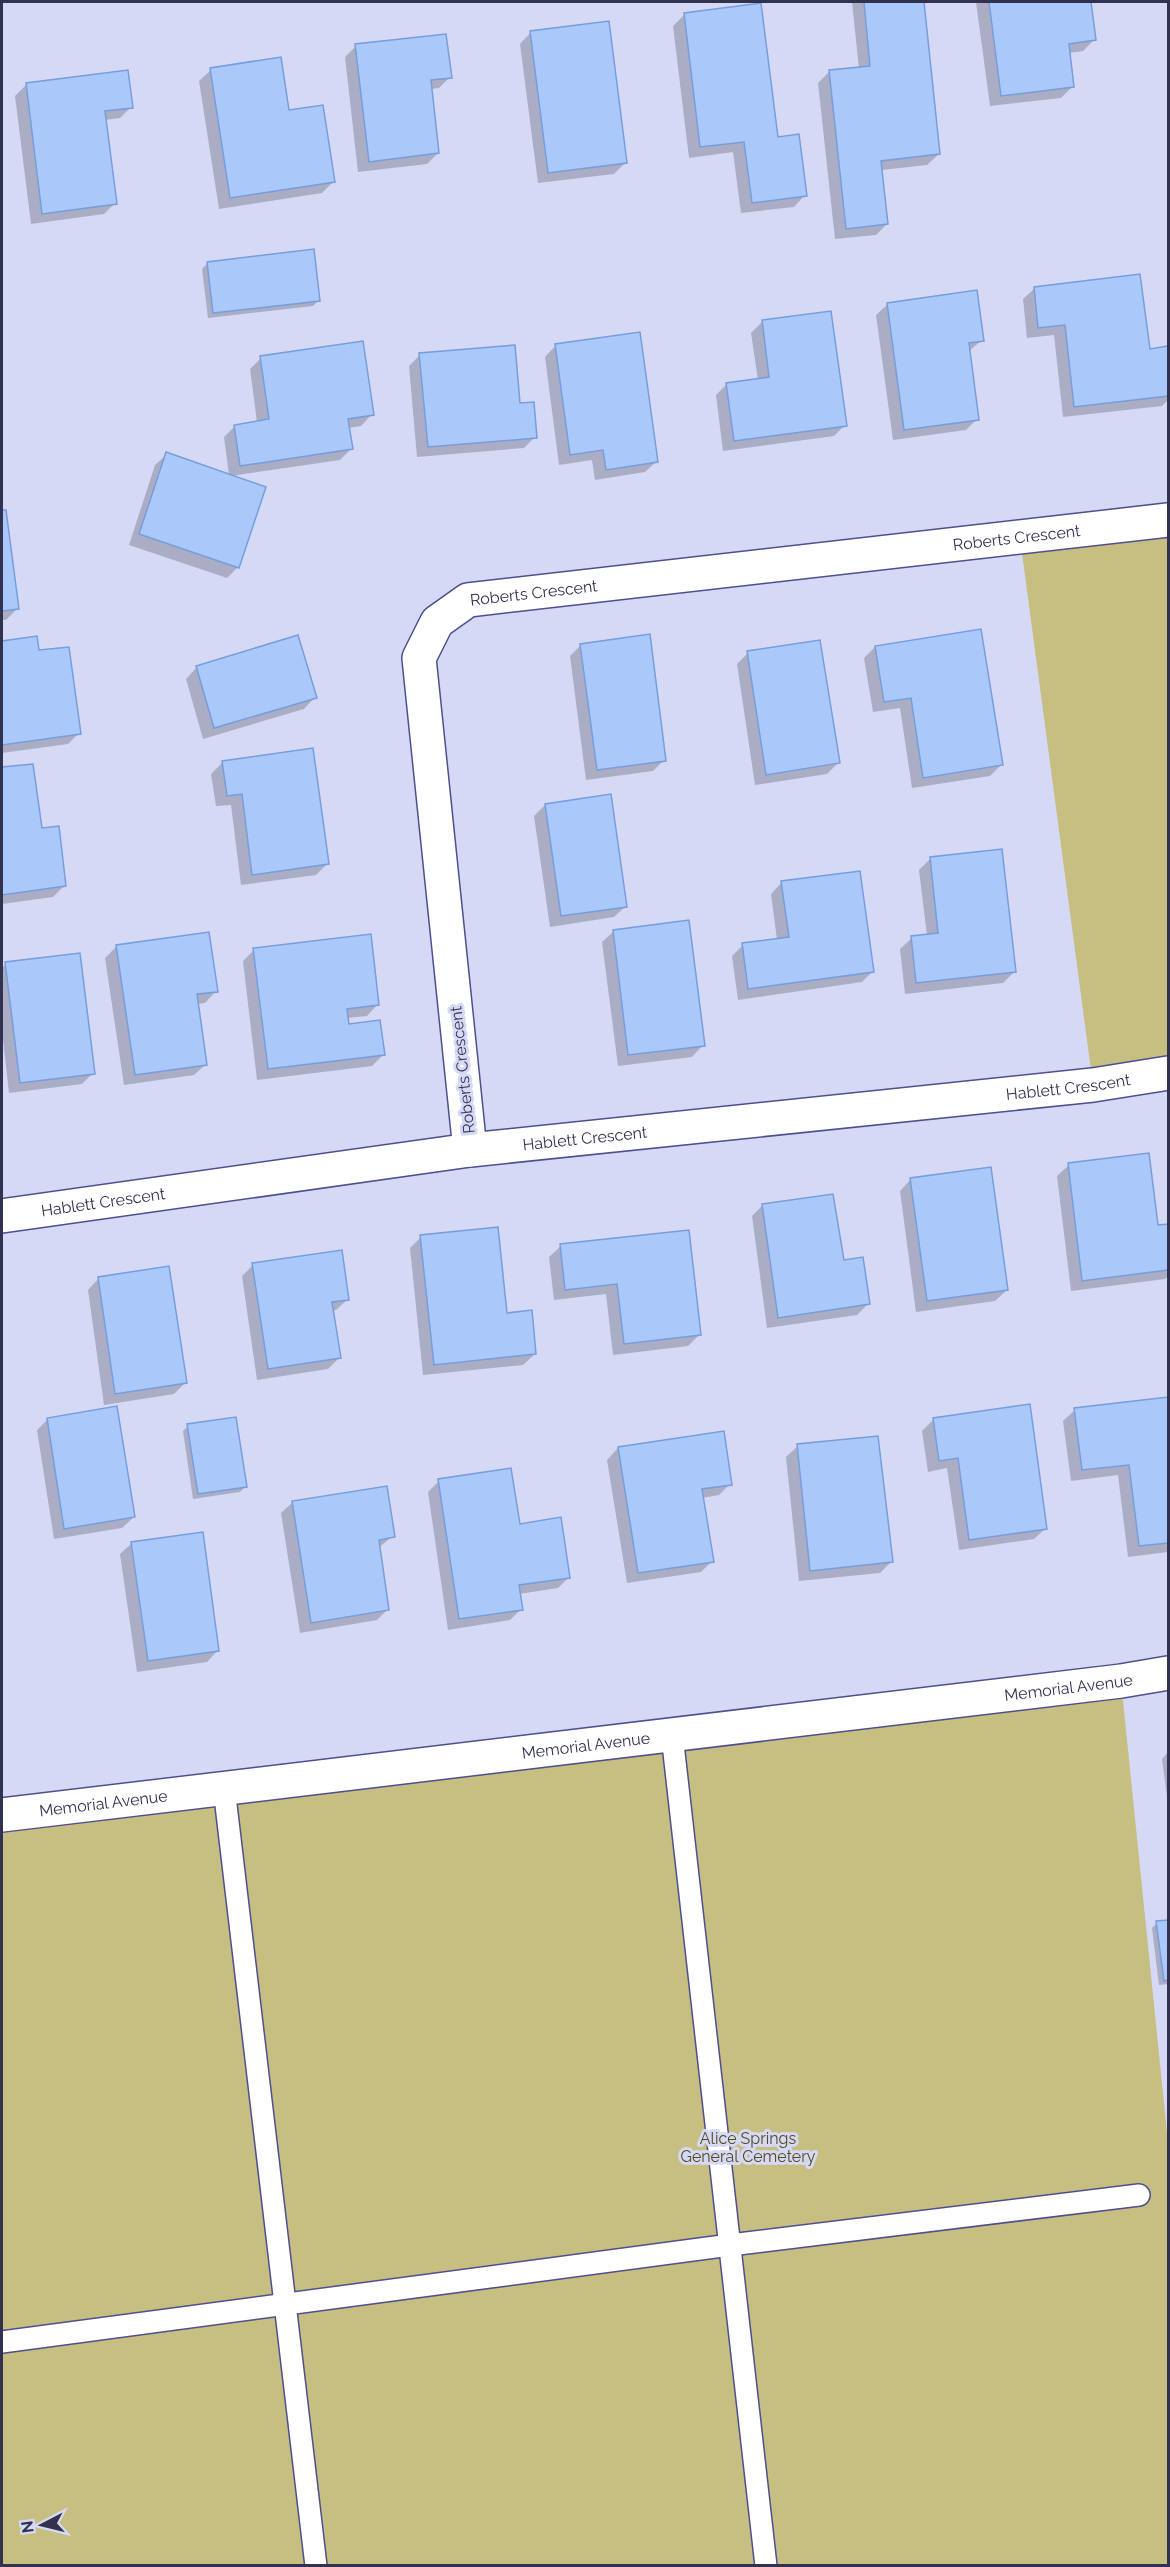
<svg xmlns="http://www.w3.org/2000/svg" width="1170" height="2567" font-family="Raleway,sans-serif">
<rect width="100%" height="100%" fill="#d6d9f6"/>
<g fill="#c7be82">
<path d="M1168 520V1073L1093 1085 1020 538Z"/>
<path d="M1121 1681 1168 2142V2565H2V1815Z"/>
</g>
<g fill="#0003">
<path d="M852 2H922L939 154 927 165 881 170 887 224 876 235 835 239 818 83 829 72 859 69Z"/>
<path d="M976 2H1089L1094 40 1083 51 1069 53 1073 86 1061 98 990 106Z"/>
<path d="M684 15 805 195 794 207 741 213 733 152 689 158 673 26Z"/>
<path d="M531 32 625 163 614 174 538 183 520 44Z"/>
<path d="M356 46 450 77 439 88 431 89 438 153 427 164 358 172 345 57Z"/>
<path d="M211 70 288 112 333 182 322 193 219 209 199 81Z"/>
<path d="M26 85 131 107 120 118 105 120 115 203 104 214 31 224 15 96Z"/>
<path d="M208 263 319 300 313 306 208 318 202 269Z"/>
<path d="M1035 288 1148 350 1168 348V400L1162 406 1063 417 1054 335 1027 338 1023 299Z"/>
<path d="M888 304 982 340 968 352 977 419 966 430 893 440 876 315Z"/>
<path d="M762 322 845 425 834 436 723 451 716 395 727 384 758 380 751 333Z"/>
<path d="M556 345 657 461 645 472 595 480 592 460 559 465 545 357Z"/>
<path d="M420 355 519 404 535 437 524 448 417 457 409 366Z"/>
<path d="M261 358 372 414 361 426 348 428 351 449 340 460 231 476 238 567 227 578 129 545 155 465 167 454 229 475 224 437 235 426 257 422 250 369Z"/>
<path d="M5 511 18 608 6 620H2V512Z"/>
<path d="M35 638 37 652 79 733 68 744 2 753V642Z"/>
<path d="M581 645 664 760 653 771 586 780 570 656Z"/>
<path d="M875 647 1001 765 990 776 912 788 900 708 873 712 864 658Z"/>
<path d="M748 653 838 763 827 774 755 785 737 664Z"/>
<path d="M197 667 315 697 304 709 203 739 186 679Z"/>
<path d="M223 762 327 864 316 875 241 885 231 805 216 806 211 774Z"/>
<path d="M32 765 40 829 64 886 53 897 2 904V769Z"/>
<path d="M545 805 626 906 614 917 550 927 534 816Z"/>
<path d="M930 859 1014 972 1003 983 905 994 900 949 912 938 927 936 919 870Z"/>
<path d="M782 882 873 971 862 982 738 1000 732 956 743 945 777 940 771 894Z"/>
<path d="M614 931 703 1045 692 1057 618 1066 602 942Z"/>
<path d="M116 947 216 991 205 1003 197 1004 206 1064 194 1075 124 1085 105 958Z"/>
<path d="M254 950 378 1004 367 1016 347 1018 348 1026 383 1055 372 1066 257 1080 243 961Z"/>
<path d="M6 964 93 1073 82 1084 9 1093 2 1030V968Z"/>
<path d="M1069 1165 1157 1227 1168 1225V1276L1165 1279 1071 1291 1057 1176Z"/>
<path d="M911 1179 1007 1290 995 1301 916 1312 900 1191Z"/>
<path d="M763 1205 842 1262 868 1304 857 1315 767 1328 752 1216Z"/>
<path d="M421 1237 505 1315 535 1354 523 1365 423 1375 410 1248Z"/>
<path d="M561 1246 699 1335 688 1346 613 1355 606 1294 554 1300 549 1257Z"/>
<path d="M253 1265 348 1299 336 1310 332 1311 339 1358 328 1369 257 1380 242 1276Z"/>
<path d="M99 1278 185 1383 174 1394 104 1405 88 1290Z"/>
<path d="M1168 1398V1552L1128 1557 1118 1475 1071 1481 1063 1421 1075 1410Z"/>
<path d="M48 1419 134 1517 122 1528 54 1539 37 1430Z"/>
<path d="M934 1419 1046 1528 1034 1539 959 1550 947 1468 928 1472 922 1431Z"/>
<path d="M188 1426 245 1487 240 1492 193 1499 183 1431Z"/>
<path d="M798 1446 891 1562 880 1573 799 1581 786 1457Z"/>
<path d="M618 1448 730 1484 719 1495 702 1498 712 1561 701 1572 627 1583 607 1460Z"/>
<path d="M439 1481 518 1525 569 1577 558 1588 519 1594 521 1609 510 1620 448 1630 428 1492Z"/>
<path d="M293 1502 393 1536 378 1548 388 1609 377 1620 300 1633 281 1513Z"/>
<path d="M132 1543 218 1650 207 1662 137 1672 120 1554Z"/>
<path d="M1168 1752V1804L1162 1759Z"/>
<path d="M1168 1921V1984L1159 1985 1152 1928 1157 1923Z"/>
</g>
<g fill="#aac8fa" stroke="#779ddb" stroke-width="1.5">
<path d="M864 2H924L940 154 881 161 888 224 846 229 829 70 870 66Z"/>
<path d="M989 2H1091L1096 40 1069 44 1074 87 1001 96Z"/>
<path d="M761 3 778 137 799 134 807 196 752 203 744 142 700 147 684 13Z"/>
<path d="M609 21 627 163 548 173 530 31Z"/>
<path d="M446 34 452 78 431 80 439 153 369 162 355 44Z"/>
<path d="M281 57 289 110 323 105 335 182 230 198 210 68Z"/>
<path d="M128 70 133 108 105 111 117 204 42 214 26 83Z"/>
<path d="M314 249 320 301 213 313 207 262Z"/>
<path d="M1140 274 1150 349 1168 346V396L1074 407 1065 325 1038 328 1034 287Z"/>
<path d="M977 290 984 341 969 343 979 420 904 430 887 303Z"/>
<path d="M831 311 847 426 734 441 726 383 769 377 762 320Z"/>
<path d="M640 332 658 462 606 470 603 450 570 455 555 344Z"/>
<path d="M363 341 374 415 348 419 353 449 240 466 234 425 269 419 260 356Z"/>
<path d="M515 345 520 403 534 402 537 438 428 447 419 353Z"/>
<path d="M166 452 266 487 239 568 139 534Z"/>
<path d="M2 510H6L19 609 2 611Z"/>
<path d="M981 629 1003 765 923 778 911 698 884 702 875 646Z"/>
<path d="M650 634 666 761 597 770 580 644Z"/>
<path d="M298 635 317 698 214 728 196 666Z"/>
<path d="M37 636 39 650 69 647 81 734 2 745V641Z"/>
<path d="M820 640 840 763 766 775 747 651Z"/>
<path d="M313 748 329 864 252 875 242 794 227 796 222 761Z"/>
<path d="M33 764 42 828 59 826 66 886 2 895V767Z"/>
<path d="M611 794 627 907 561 916 545 804Z"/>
<path d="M1002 849 1016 972 916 983 911 936 938 933 930 857Z"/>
<path d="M860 871 874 972 748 989 742 943 789 937 781 881Z"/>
<path d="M689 920 705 1046 628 1055 613 930Z"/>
<path d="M209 932 218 992 197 994 207 1065 135 1075 116 945Z"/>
<path d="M371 934 379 1005 347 1009 349 1024 380 1020 385 1055 268 1069 253 948Z"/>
<path d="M80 953 95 1074 20 1083 5 962Z"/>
<path d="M1149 1153 1158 1225 1168 1224V1270L1082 1281 1068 1163Z"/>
<path d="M991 1167 1008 1290 927 1301 910 1178Z"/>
<path d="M833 1194 844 1260 863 1257 870 1304 778 1318 762 1204Z"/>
<path d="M498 1227 507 1313 532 1310 536 1354 434 1365 420 1235Z"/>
<path d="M689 1230 701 1335 624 1344 617 1284 565 1290 560 1244Z"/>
<path d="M342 1250 349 1300 332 1302 341 1358 268 1369 252 1263Z"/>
<path d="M169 1266 187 1383 115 1394 98 1277Z"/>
<path d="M1168 1397V1543L1139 1546 1129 1465 1082 1470 1074 1408Z"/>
<path d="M1030 1404 1047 1529 969 1540 958 1458 939 1461 933 1418Z"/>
<path d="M117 1406 135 1517 64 1529 47 1418Z"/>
<path d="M236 1417 247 1487 198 1494 187 1424Z"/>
<path d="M724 1431 732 1485 702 1489 714 1562 638 1573 618 1447Z"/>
<path d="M878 1436 893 1562 810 1571 797 1444Z"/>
<path d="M511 1468 520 1524 561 1517 570 1578 519 1585 523 1610 459 1619 438 1479Z"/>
<path d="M387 1486 395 1537 379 1540 389 1610 311 1623 292 1501Z"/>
<path d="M203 1532 219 1651 148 1661 131 1542Z"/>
<path d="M1168 1920V1980L1164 1981 1156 1921Z"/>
</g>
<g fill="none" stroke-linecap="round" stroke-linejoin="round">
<g stroke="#4d4f8e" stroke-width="24">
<g id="lane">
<path d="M672 1735 766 2566"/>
<path d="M224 1788 316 2566"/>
<path d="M2 2342 730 2245 1139 2195"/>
</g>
</g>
<g stroke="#4d4f8e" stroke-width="36">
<g id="street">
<path id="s1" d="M470 1150 419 658 437 622 468 600 1168 520"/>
<path id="s2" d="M2 1216 470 1150 1093 1085 1168 1073"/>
<path id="s3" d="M2 1815 1121 1681 1168 1673"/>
</g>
</g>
<use href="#lane" stroke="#fff" stroke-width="21"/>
<use href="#street" stroke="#fff" stroke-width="33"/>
</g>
<g text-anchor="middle" stroke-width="6" stroke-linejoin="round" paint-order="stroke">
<g font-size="16" fill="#30324f" stroke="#d6d9f6">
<text dy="6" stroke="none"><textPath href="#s1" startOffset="1125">Roberts Crescent</textPath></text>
<text dy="6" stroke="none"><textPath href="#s1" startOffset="639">Roberts Crescent</textPath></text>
<text transform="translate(462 1070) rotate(-96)" y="6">Roberts Crescent</text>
<text dy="6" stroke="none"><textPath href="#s2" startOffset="1074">Hablett Crescent</textPath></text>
<text dy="6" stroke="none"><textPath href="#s2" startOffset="588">Hablett Crescent</textPath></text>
<text dy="6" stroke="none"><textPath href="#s2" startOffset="102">Hablett Crescent</textPath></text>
<text dy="6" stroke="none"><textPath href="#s3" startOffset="1074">Memorial Avenue</textPath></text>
<text dy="6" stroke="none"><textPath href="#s3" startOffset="588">Memorial Avenue</textPath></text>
<text dy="6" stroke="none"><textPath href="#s3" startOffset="102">Memorial Avenue</textPath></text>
</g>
<g font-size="16" fill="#524b1e" stroke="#d6d9f6">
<text x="748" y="2144">Alice Springs<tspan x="748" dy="18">General Cemetery</tspan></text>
</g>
</g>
<rect width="1170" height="2567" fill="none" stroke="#30324f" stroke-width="6"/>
<g transform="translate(42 2525) rotate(263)" stroke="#d6d9f6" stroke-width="4.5" paint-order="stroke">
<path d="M0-4.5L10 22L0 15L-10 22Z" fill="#30324f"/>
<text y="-9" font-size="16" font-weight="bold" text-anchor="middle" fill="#30324f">N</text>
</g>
</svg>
